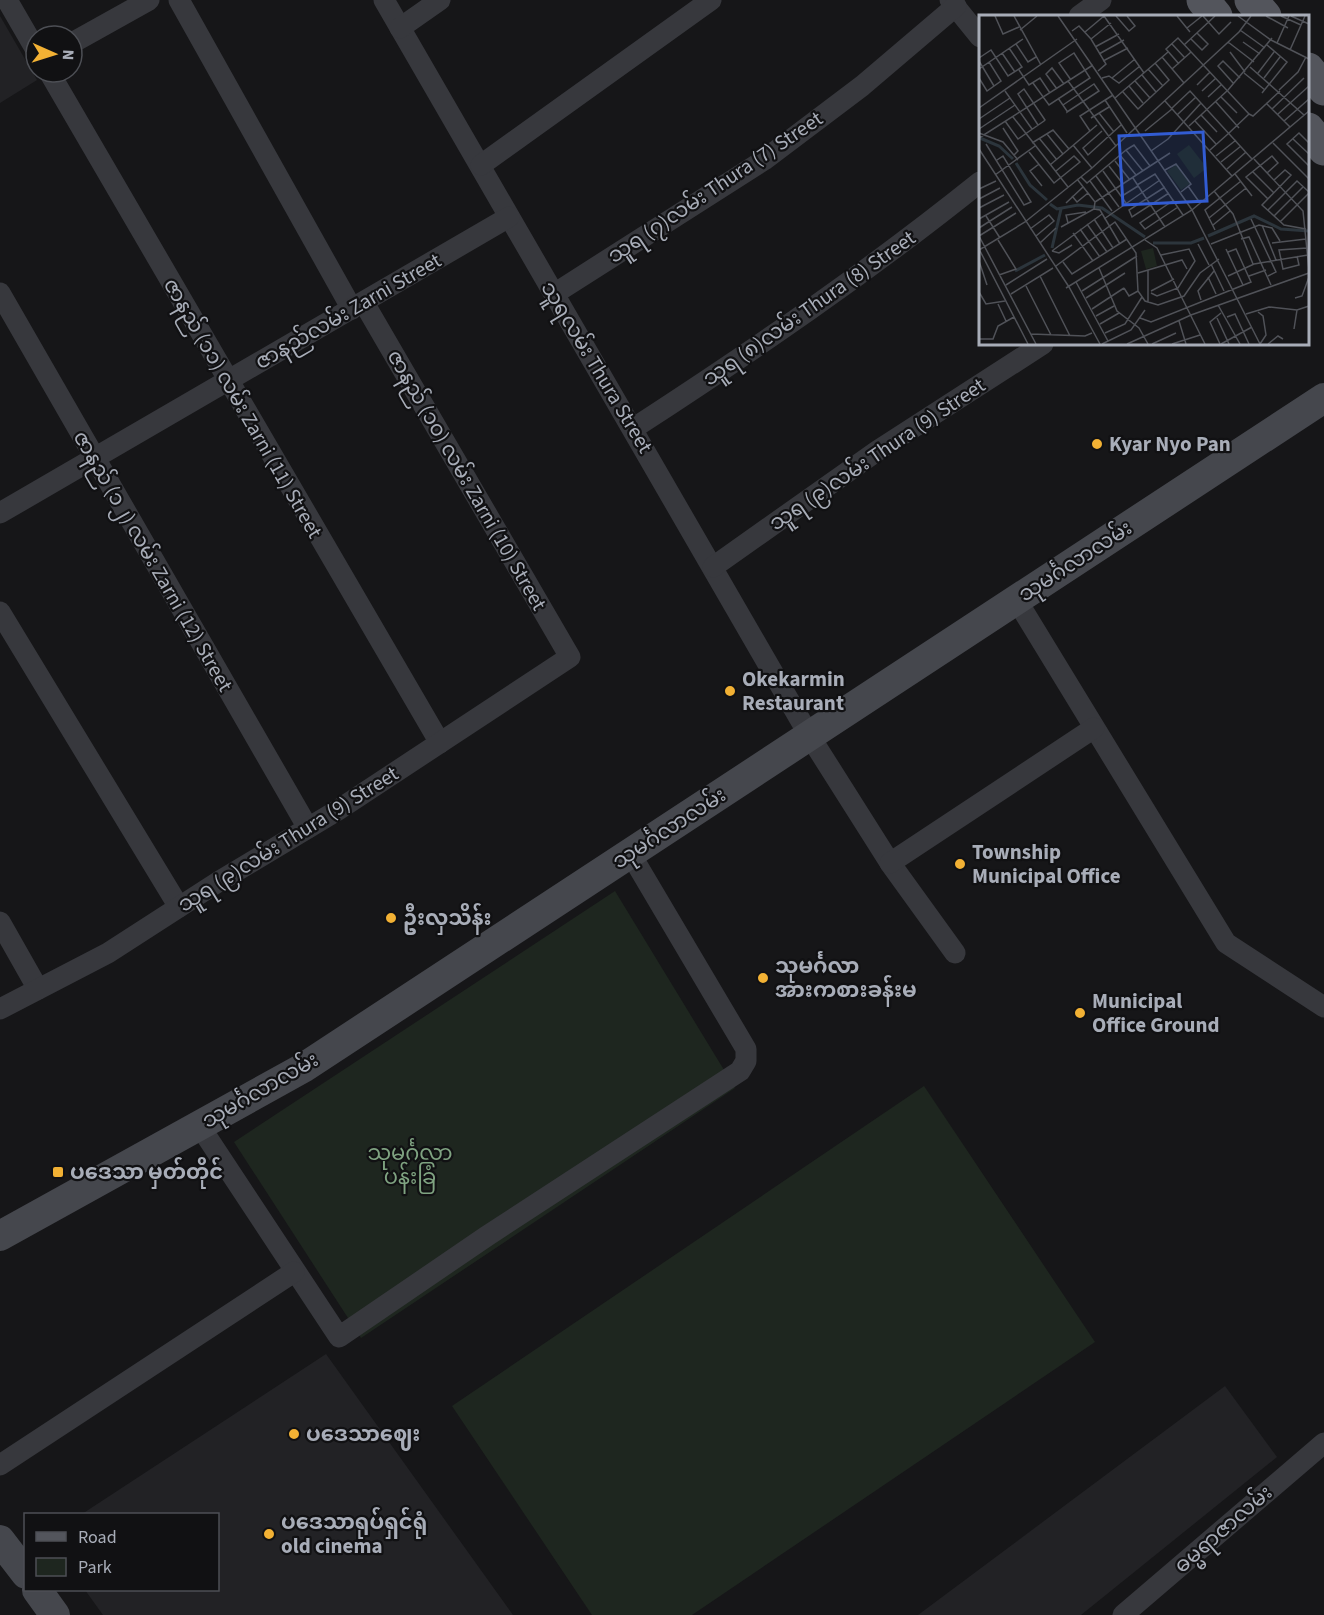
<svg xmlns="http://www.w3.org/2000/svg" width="1324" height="1615" font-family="'Source Sans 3','Noto Sans Myanmar',sans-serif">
<rect width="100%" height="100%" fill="#161618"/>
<g fill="#222225">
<path d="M0 16 37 80 0 103Z"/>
<path d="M326 1354 513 1615H103L85 1590H218V1514H82Z"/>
<path d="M1225 1386 1277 1457 1081 1615H918Z"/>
</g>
<g fill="#1e261f">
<path d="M615 891 735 1088 361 1338 234 1142Z"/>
<path d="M924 1086 1095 1342 692 1615H592L452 1406Z"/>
</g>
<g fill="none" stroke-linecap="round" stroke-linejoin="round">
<g stroke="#37383d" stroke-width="21">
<path d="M7 0 36 50"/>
<path d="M179 0 352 309"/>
<path d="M384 0 809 735 890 863 955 953"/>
<path d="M950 0 980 37"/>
<path d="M1079 16 1101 0"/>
<path d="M400 28 440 0"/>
<path d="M72 43 149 0"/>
<path d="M49 72 440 743"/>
<path d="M481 165 711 0"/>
<path d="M0 293 308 828"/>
<path d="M554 294 764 160 862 86 956 6"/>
<path d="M634 428C754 350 868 272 980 182"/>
<path d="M0 513 509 217"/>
<path d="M713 567 877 451 1043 344"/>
<path d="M1016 599 1226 943 1324 1007"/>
<path d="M0 612 179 907"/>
<path d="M890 863 1094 728"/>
<path d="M0 922 38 989"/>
<path d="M0 1009 108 953 218 882 338 810 570 657 364 303"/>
<path d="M199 1125 339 1337 487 1236 740 1071 746 1061V1049L630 853"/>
<path d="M0 1465 294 1272"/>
<path d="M1123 1615 1324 1443"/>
</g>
<g stroke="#45474d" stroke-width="30">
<path d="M0 1236 303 1068 1324 398"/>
<path d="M0 1540 26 1574"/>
<path d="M37 1590 55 1615"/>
</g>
<g stroke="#53555c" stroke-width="33">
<path d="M1203 0 1216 16"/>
<path d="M1251 0 1265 16"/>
<path d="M1308 69 1324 89"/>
<path d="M1308 129 1324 149"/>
</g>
</g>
<g fill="#f2b134" stroke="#111113" stroke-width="2">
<circle cx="1097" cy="444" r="6"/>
<circle cx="730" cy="691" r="6"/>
<circle cx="960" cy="864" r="6"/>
<circle cx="391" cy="918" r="6"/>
<circle cx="763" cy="978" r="6"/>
<circle cx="1080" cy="1013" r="6"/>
<rect x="52" y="1166" width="12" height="12" rx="3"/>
<circle cx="294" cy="1434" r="6"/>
<circle cx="269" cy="1534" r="6"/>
</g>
<g text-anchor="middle" stroke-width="4.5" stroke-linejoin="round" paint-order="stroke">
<g font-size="21" fill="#a8adb8" stroke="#111113">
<text transform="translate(715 187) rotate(-34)" y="7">သူရ (၇)လမ်း Thura (7) Street</text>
<text transform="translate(809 308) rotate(-35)" y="7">သူရ (၈)လမ်း Thura (8) Street</text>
<text transform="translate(348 311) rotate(-30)" y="7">ဇာနည်လမ်း Zarni Street</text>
<text transform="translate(597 367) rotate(59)" y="7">သူရလမ်း Thura Street</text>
<text transform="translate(243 408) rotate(60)" y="7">ဇာနည် (၁၁) လမ်း Zarni (11) Street</text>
<text transform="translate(877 454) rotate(-34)" y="7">သူရ (၉)လမ်း Thura (9) Street</text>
<text transform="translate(467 480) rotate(60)" y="7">ဇာနည် (၁၀) လမ်း Zarni (10) Street</text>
<text transform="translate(153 561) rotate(60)" y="7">ဇာနည် (၁၂) လမ်း Zarni (12) Street</text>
<text transform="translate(1075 561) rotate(-33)" y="7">သုမင်္ဂလာလမ်း</text>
<text transform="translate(669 828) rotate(-33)" y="7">သုမင်္ဂလာလမ်း</text>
<text transform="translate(288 839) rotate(-32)" y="7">သူရ (၉)လမ်း Thura (9) Street</text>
<text transform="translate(260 1090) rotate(-30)" y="7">သုမင်္ဂလာလမ်း</text>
<text transform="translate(1223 1529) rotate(-41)" y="7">ဓမ္မရာဇာလမ်း</text>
</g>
<g font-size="21" font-weight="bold" fill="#a8adb8" stroke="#111113" text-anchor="start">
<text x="1109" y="451">Kyar Nyo Pan</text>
<text x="742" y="686">Okekarmin<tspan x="742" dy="24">Restaurant</tspan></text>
<text x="972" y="859">Township<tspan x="972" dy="24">Municipal Office</tspan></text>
<text x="403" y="925">ဦးလှသိန်း</text>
<text x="775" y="973">သုမင်္ဂလာ<tspan x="775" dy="24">အားကစားခန်းမ</tspan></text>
<text x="1092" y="1008">Municipal<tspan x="1092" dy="24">Office Ground</tspan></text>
<text x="70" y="1179">ပဒေသာ မှတ်တိုင်</text>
<text x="306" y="1441">ပဒေသာဈေး</text>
<text x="281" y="1529">ပဒေသာရုပ်ရှင်ရုံ<tspan x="281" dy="24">old cinema</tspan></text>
</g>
<g font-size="21" fill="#7fa381" stroke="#111113">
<text x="410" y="1160">သုမင်္ဂလာ<tspan x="410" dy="24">ပန်းခြံ</tspan></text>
</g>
</g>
<g transform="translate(979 15)">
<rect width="330" height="330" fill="#161618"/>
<path d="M210 130 228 153 215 163 198 139ZM198 149 212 168 202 175 188 156ZM174 233 178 251 167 254 162 236Z" fill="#1e261f"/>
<path fill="none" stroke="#2c353c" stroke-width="3" d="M1 123 20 131 34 144M37 148 51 170 68 185M71 189 78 194 99 190 123 193 166 222M229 221 275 201 302 214 330 216M174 228H212L225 223M73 233 82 194M36 256 66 240"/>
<path fill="none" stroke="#505258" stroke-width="1.5" d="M16 1 24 19 40 12M35 1 62 50M79 1 213 195 281 329M125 1 165 58M137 1 150 16 156 11 148 1M198 1 211 17M224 1 240 19 252 7M259 1 292 25 330 44M287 1 309 13M302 1 322 10M312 1 330 9M208 13 223 1M41 15 58 1M261 15 286 33M93 16 100 11 112 24 127 49 119 56M106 17 125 1M112 24 132 8M212 24 223 35 229 29 218 18M249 27 275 47M264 27 281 39M298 28 310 1M37 29 49 47 57 42M193 29 206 43M205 30 236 1M116 32 140 19M311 35 326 1M251 37 266 57M23 38 36 57M120 39 145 25M183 42 205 68M0 43 12 35 29 61 43 52 30 33M0 46 15 71M124 46 149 33M200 49 187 34 199 23 270 99M271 52 325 100M0 54 44 24M169 54 184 71M193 54 212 37M40 55 50 70 61 63 71 78M265 58 286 75M279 58 295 37M163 60 177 77M0 63 8 76 22 66 10 47M123 63 130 61 140 68 161 51M133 63 156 44M285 63 301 42M89 66 137 131M156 66 171 83M54 68 70 90 111 63 95 38 80 48 92 65M255 69 239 51 244 46 261 63M218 70 231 57M150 71 164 88M78 74 67 59 73 53 85 69M300 75 319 57 327 42M26 76 53 114M223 76 237 63M144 77 159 94 190 65 176 48M283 78 308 47 288 30M229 82 243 69M242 82 258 98M79 83 88 96V97L120 76 115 69 84 90M136 83 189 37M126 85 148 118M186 86 253 161M237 87 260 113M287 88 311 112M0 93 98 24M193 93 211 76 273 144M293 94 325 63M120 98 135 117M270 99 274 101 301 76M299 99 330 71M198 100 217 82M222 100 238 117M34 102 89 172M112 103 130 92M0 104 31 83M26 106 39 124 65 106 66 105 45 74 39 79 59 110M216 106 237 129M305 106 330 84M210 111 249 75 293 23M24 113 39 136 35 140M0 114 36 90M111 116 101 101 134 80M123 116 104 133 109 140 142 110M166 116 193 94M0 118 24 127 39 145M250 118 270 99M68 119 84 139M0 123 114 50M60 123 78 145M314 124 330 139M53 128 74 115 90 134M294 128 330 164M330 128 320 118 308 129 330 151M7 129 45 190 52 187 24 141 18 145M94 130 113 153M0 134 90 272 121 329M147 135 155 130 171 151M231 135 250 118M172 136 189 124 222 88M50 137 75 168 101 147 95 141 77 156M141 140 157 160M237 141 257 125M275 144 324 196 330 255M136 146 151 165M242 147 262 131M60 149 51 156 63 171M71 150 118 110M130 151 144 169M248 154 267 137M186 155 197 149 212 169 202 177M124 156 147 188M274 157 295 178M288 158 299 148 293 141 267 162 289 184M256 159 273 181M16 160 56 131M117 161 140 192M102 162 108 168 147 135 164 156M154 163 186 212M98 164 116 187M295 165 306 155 312 160 283 190 305 210 327 214M111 166 133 196M158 170 176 159 204 200M209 171 221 188M186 172 150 195 153 202 190 178M0 174 17 166M235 176 254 199 274 249M93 181 98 187 109 178M143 181 159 171M0 184 21 173M195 185 161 208 166 214 199 192M87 188 104 172M0 193 25 180M115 194 121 195 141 229M289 195 318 166 330 177M7 201 21 223M295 201 324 172M230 203 267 173M0 204 30 187M115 204 134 233M125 204 181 165M272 204 297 257 289 261M301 207 330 178M89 208 87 200 107 197M108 209 128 237M234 210 251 196M283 210 297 245M82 212 115 194 116 187 191 138M0 213 33 192M51 214 70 200 75 206 57 221M101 214 121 242M236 215 226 195 262 166M94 218 114 246M0 221 57 329M0 221 37 198M262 224 270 222 292 270M19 225 37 254 20 260M166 225 178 233 226 329M61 228 77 213M293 228 327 224M219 229 230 250M232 229 280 210 293 213 301 226M0 234 49 329M247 234 264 270M0 235 46 207 113 153 260 17 272 1M73 236 123 199M73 236 80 238 93 230M318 241 320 250 304 254 300 235 328 233M0 246 8 270M84 247 93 259 148 224M232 249 245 276M77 251 136 207 157 238 159 276 166 286 179 290 205 281 221 258 240 244M120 253 138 296 160 313 169 329M159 258 203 245 208 254M61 261 91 321M249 261 275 249 329 240M270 261 287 255M229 262 237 279M97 267 129 326M27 270 68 244M47 271 72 320M87 273 213 195 330 96M145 273 150 281 159 276M103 276 158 241M172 276 195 264M0 277 7 289 26 286M172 278 178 281 199 273 216 246 210 234 182 240M32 279 74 253M107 283 146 258M316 283 323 281 330 262M222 285 219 276 235 256M169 288V255M19 289 27 306M239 290 261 329M113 294 145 273M279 297 284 301 287 320 281 329M267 299 290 292 318 295 330 291M117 301 135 291M248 302 256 299 270 329M161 303 172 307 272 267 257 234 249 237M238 303 250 329M200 306 207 329M121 309 140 298M315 314 318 295M126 318 146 309 163 282M52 319 106 321 113 318M0 324H14L19 311 35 302M123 329 152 315 166 295M148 329 212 300 330 258M173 329 197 318M193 329 221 320M241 329 231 307 242 298M242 329 273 312M289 329 299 321 304 324"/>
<path fill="#325cd3" fill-opacity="0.15" stroke="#325cd3" stroke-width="3" d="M224 117 228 186 144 190 140 121Z"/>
<rect width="330" height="330" fill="none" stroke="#a8adb8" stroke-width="3"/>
</g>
<rect x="24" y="1513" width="195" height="78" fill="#111113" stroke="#4d4f55" stroke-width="1.5"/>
<rect x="36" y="1532" width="30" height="9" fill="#53555c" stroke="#4d4f55" stroke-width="1.5"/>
<text x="78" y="1543" font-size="18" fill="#a8adb8">Road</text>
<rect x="36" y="1558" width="30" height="18" fill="#1e261f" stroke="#4d4f55" stroke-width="1.5"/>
<text x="78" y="1573" font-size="18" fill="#a8adb8">Park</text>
<g transform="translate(54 54) rotate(93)"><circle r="28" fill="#111113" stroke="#4d4f55" stroke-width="1.5"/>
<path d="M0-4.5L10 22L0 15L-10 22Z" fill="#f2b134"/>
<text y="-9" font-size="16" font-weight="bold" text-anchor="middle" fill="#a8adb8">N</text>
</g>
</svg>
